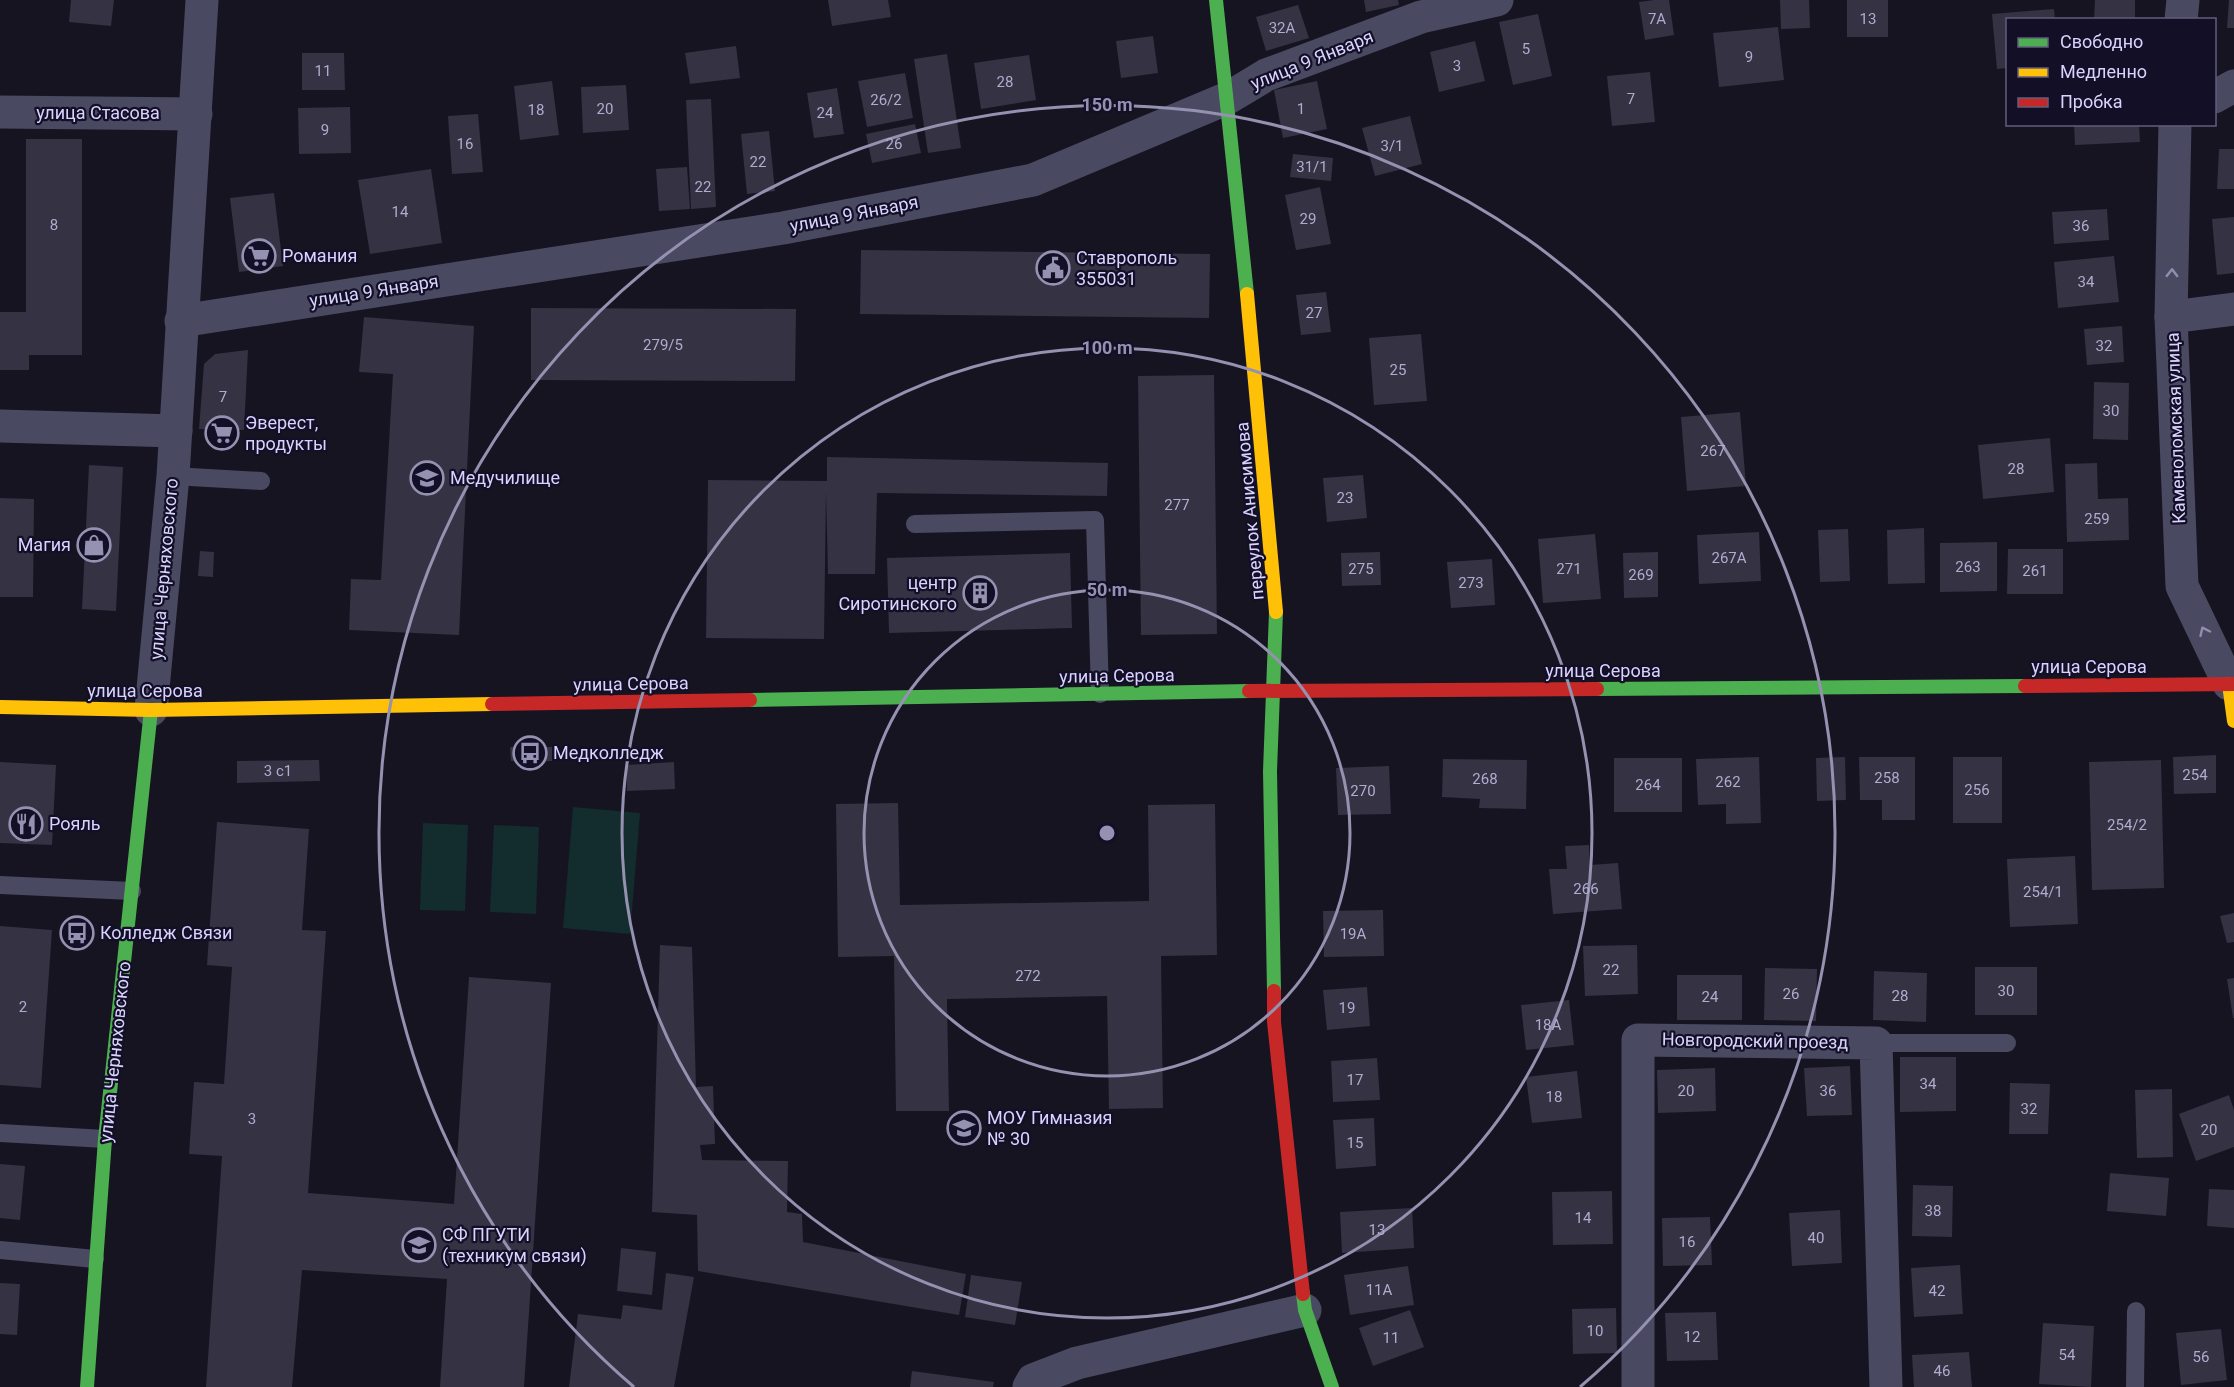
<svg xmlns="http://www.w3.org/2000/svg" width="2234" height="1387" font-family="Roboto,sans-serif">
<rect width="100%" height="100%" fill="#161421"/>
<g fill="#132c2d">
<path d="M573 807 640 813 630 934 563 928Z"/>
<path d="M423 823 468 825 465 911 420 910Z"/>
<path d="M494 825 539 827 536 914 490 912Z"/>
</g>
<g fill="#343243">
<path d="M71 0H114L111 26 69 22Z"/>
<path d="M828 0H888L891 17 832 26Z"/>
<path d="M1364 0H1398L1399 5 1366 12Z"/>
<path d="M1654 0H1669L1674 35 1645 40 1639 2Z"/>
<path d="M1780 0H1809L1810 28 1781 29Z"/>
<rect x="1847" y="0" width="41" height="37"/>
<path d="M2095 0H2135V20H2094Z"/>
<path d="M2229 0H2234V28H2227Z"/>
<path d="M1298 5 1309 38 1266 51 1256 17Z"/>
<path d="M2054 9 2055 20H2008V68L1997 69 1992 14Z"/>
<path d="M1538 14 1552 76 1513 85 1499 22Z"/>
<path d="M1778 27 1784 80 1719 87 1713 33Z"/>
<path d="M1153 36 1158 73 1121 78 1116 41Z"/>
<path d="M1475 41 1485 81 1439 92 1430 52Z"/>
<path d="M736 46 740 78 690 84 685 53Z"/>
<path d="M302 53H344L345 90H302Z"/>
<path d="M947 54 961 148 928 153 914 59Z"/>
<path d="M1029 55 1036 100 981 109 974 63Z"/>
<path d="M1650 72 1655 122 1612 126 1607 76Z"/>
<path d="M905 73 913 118 867 127 858 81Z"/>
<path d="M552 81 559 135 520 140 514 86Z"/>
<path d="M1317 81 1327 129 1283 138 1274 90Z"/>
<path d="M626 85 629 130 583 133 581 87Z"/>
<path d="M837 88 844 134 814 138 807 93Z"/>
<path d="M711 99 716 207 691 209 686 100Z"/>
<path d="M350 107 351 153 299 154 298 108Z"/>
<path d="M478 114 483 172 452 174 448 116Z"/>
<path d="M1410 116 1422 164 1375 176 1362 128Z"/>
<path d="M915 124 921 153 872 163 866 134Z"/>
<path d="M2074 124H2139L2140 142 2075 145Z"/>
<path d="M769 131 775 191 747 194 741 134Z"/>
<path d="M26 139H82V355H29V370H0V312H26Z"/>
<path d="M2219 149H2234V189H2217Z"/>
<path d="M1293 154 1333 158 1331 181 1290 177Z"/>
<path d="M687 167 690 209 659 211 656 169Z"/>
<path d="M431 169 442 243 370 254 358 180Z"/>
<path d="M1320 187 1331 244 1296 250 1285 195Z"/>
<path d="M274 193 283 266 239 272 230 198Z"/>
<path d="M2107 209 2109 240 2054 244 2052 212Z"/>
<path d="M2234 217V273L2217 275 2212 219Z"/>
<path d="M861 250 1210 254 1209 318 860 314Z"/>
<path d="M2114 256 2119 302 2058 308 2054 262Z"/>
<path d="M1326 292 1331 332 1301 335 1296 295Z"/>
<path d="M531 308 796 309 795 381 531 380Z"/>
<path d="M364 317 474 326 459 635 349 630 351 579 381 580 393 374 359 372Z"/>
<path d="M2122 326 2124 362 2087 365 2084 329Z"/>
<path d="M1421 334 1427 401 1374 405 1369 338Z"/>
<path d="M248 350 244 430 199 429 204 364 215 354Z"/>
<path d="M1214 375 1217 634 1141 635 1138 376Z"/>
<path d="M2094 382 2129 383 2128 440 2093 439Z"/>
<path d="M1740 412 1746 486 1687 491 1681 417Z"/>
<path d="M2050 438 2054 492 1983 499 1978 445Z"/>
<path d="M827 457 1108 463 1107 496 877 493 875 574H828L826 492 824 639 706 638 708 480 827 481Z"/>
<path d="M2097 463 2098 499 2128 498 2129 540 2067 542 2065 464Z"/>
<path d="M89 465 123 467 116 611 82 609Z"/>
<path d="M1363 475 1367 518 1327 522 1323 478Z"/>
<path d="M0 498 34 499 33 597H0Z"/>
<path d="M1924 528 1925 583 1888 584 1887 530Z"/>
<path d="M1848 529 1850 581 1820 582 1818 530Z"/>
<path d="M1759 532 1761 581 1699 584 1697 535Z"/>
<path d="M1595 534 1601 599 1543 603 1538 539Z"/>
<path d="M1997 542V591L1940 592V543Z"/>
<path d="M2008 549H2063V594H2007Z"/>
<path d="M200 551 214 552 213 577 198 576Z"/>
<path d="M1380 552 1381 585 1342 586 1341 553Z"/>
<path d="M1658 552V597L1624 598 1623 553Z"/>
<path d="M1070 553 1072 628 889 633 887 558Z"/>
<path d="M1492 559 1495 605 1451 608 1447 562Z"/>
<path d="M510 747H552V761H511Z"/>
<path d="M2216 755V793L2174 794 2173 757Z"/>
<path d="M1759 757 1761 823 1726 824V804L1698 805 1696 759Z"/>
<path d="M1845 757 1846 800 1817 801 1816 758Z"/>
<path d="M1859 757H1915V820H1882V800H1860Z"/>
<rect x="1953" y="757" width="49" height="66"/>
<rect x="1614" y="758" width="68" height="54"/>
<path d="M1443 759 1527 760 1526 809 1479 808 1480 799 1442 797Z"/>
<path d="M319 760 320 781 237 783V761Z"/>
<path d="M2161 760 2164 888 2092 890 2089 762Z"/>
<path d="M0 762 56 765 52 845 0 843Z"/>
<path d="M674 762 675 789 627 791 626 765Z"/>
<path d="M1389 766 1391 814 1338 815 1336 768Z"/>
<path d="M898 803 900 905 1149 901 1148 805 1215 804 1217 955 1161 956 1163 1108 1109 1109 1107 996 947 999 949 1111H896L894 956 838 957 836 804Z"/>
<path d="M217 822 309 829 302 930 326 931 308 1193 454 1204 469 977 551 983 524 1387H440L447 1279 302 1270 292 1387H206L222 1156 189 1154 194 1082 224 1084 232 967 207 965Z"/>
<path d="M1589 845 1590 865 1618 863 1622 909 1553 914 1549 869H1567L1565 846Z"/>
<path d="M2075 856 2078 924 2010 927 2007 859Z"/>
<path d="M1383 910 1384 956 1324 957 1323 911Z"/>
<path d="M2234 913V942L2227 943 2220 916Z"/>
<path d="M0 926 52 930 41 1088 0 1085Z"/>
<path d="M660 945 692 947 696 1087 713 1086 715 1144 700 1145 702 1160 788 1161 787 1212 802 1214 803 1242 966 1274 959 1315 698 1271 697 1215 652 1212Z"/>
<path d="M1637 945 1638 994 1585 996 1583 946Z"/>
<rect x="1975" y="967" width="62" height="48"/>
<path d="M1765 968 1817 969 1816 1021 1764 1020Z"/>
<path d="M1874 971 1927 973 1926 1022 1873 1020Z"/>
<rect x="1677" y="975" width="65" height="45"/>
<path d="M2234 978V1018H2233L2227 979Z"/>
<path d="M1367 987 1370 1026 1327 1030 1323 990Z"/>
<path d="M1569 1000 1574 1045 1526 1050 1521 1005Z"/>
<path d="M1900 1057H1956V1111L1900 1112Z"/>
<path d="M1377 1058 1380 1100 1333 1102 1331 1061Z"/>
<path d="M1850 1066 1852 1115 1807 1116 1804 1068Z"/>
<path d="M1715 1068 1716 1111 1658 1113 1657 1070Z"/>
<path d="M1577 1071 1582 1118 1532 1123 1526 1077Z"/>
<path d="M2010 1083 2050 1084 2048 1134H2009Z"/>
<path d="M2172 1089 2173 1157 2137 1158 2135 1090Z"/>
<path d="M2229 1095 2234 1110V1147L2196 1161 2179 1114Z"/>
<path d="M1374 1118 1376 1166 1336 1169 1333 1120Z"/>
<path d="M0 1164 25 1166 20 1220 0 1218Z"/>
<path d="M2110 1173 2169 1178 2166 1216 2107 1211Z"/>
<path d="M1913 1185 1953 1186 1952 1237 1912 1236Z"/>
<path d="M2209 1189 2234 1190V1228L2207 1226Z"/>
<path d="M1612 1191 1613 1244 1553 1245 1552 1192Z"/>
<path d="M1412 1208 1414 1248 1342 1253 1340 1212Z"/>
<path d="M1840 1210 1842 1263 1792 1266 1789 1213Z"/>
<path d="M1710 1217 1712 1265 1663 1266 1662 1218Z"/>
<path d="M621 1248 656 1252 652 1295 617 1291Z"/>
<path d="M1960 1265 1963 1314 1914 1317 1911 1268Z"/>
<path d="M1408 1266 1414 1305 1350 1315 1344 1275Z"/>
<path d="M666 1273 694 1277 674 1387H569L578 1314 621 1319 623 1305 662 1310Z"/>
<path d="M971 1275 1022 1282 1015 1325 965 1317Z"/>
<path d="M0 1283 20 1284 17 1335 0 1334Z"/>
<path d="M1616 1308 1617 1353 1573 1354 1572 1309Z"/>
<path d="M1410 1310 1424 1347 1373 1366 1359 1328Z"/>
<path d="M1716 1312 1718 1360 1667 1361 1665 1313Z"/>
<path d="M2043 1323 2094 1326 2091 1387 2039 1384Z"/>
<path d="M2221 1329 2227 1380 2181 1385 2176 1333Z"/>
<path d="M1969 1352 1972 1387H1914L1912 1355Z"/>
<path d="M912 1371 994 1382 993 1387H910Z"/>
</g>
<g fill="none" stroke-linecap="round" stroke-linejoin="round">
<g stroke="#4a4962" stroke-width="18">
<path d="M173 476 261 481"/>
<path d="M915 524 1095 520 1100 694"/>
<path d="M0 885 132 891"/>
<path d="M1876 1043H2007"/>
<path d="M0 1133 105 1139"/>
<path d="M0 1250 95 1259"/>
<path d="M2135 1387 2136 1311"/>
</g>
<g stroke="#4a4962" stroke-width="33">
<path d="M2181 20 2183 0"/>
<path d="M2214 97 2234 86"/>
<path d="M0 112 196 114"/>
<path d="M2175 124 2171 317 2182 586 2229 684"/>
<path d="M2171 317 2234 309"/>
<path d="M181 321 783 228 1033 180 1228 98 1266 75 1421 17 1497 0"/>
<path d="M0 426 176 431"/>
<path d="M151 710 173 476 202 0"/>
<path d="M1029 1387 1033 1380 1077 1363 1305 1310"/>
<path d="M1638 1387V1040L1876 1043 1886 1387"/>
</g>
<g stroke="#4caf50" stroke-width="14">
<path d="M1216 0 1247 294"/>
<path d="M1597 689 2025 686"/>
<path d="M750 700 1249 691"/>
<path d="M1274 991 1270 771 1276 612"/>
<path d="M1303 1294 1305 1310 1332 1387"/>
<path d="M87 1387 105 1139 151 710"/>
</g>
<g stroke="#ffc107" stroke-width="14">
<path d="M1247 294 1276 612"/>
<path d="M2229 684 2234 721"/>
<path d="M0 707 151 710 492 704"/>
</g>
<g stroke="#c62828" stroke-width="14">
<path d="M2025 686 2234 684"/>
<path d="M1249 691 1597 689"/>
<path d="M492 704 750 700"/>
<path d="M1274 991V1022L1303 1294"/>
</g>
</g>
<defs><path id="oneway-chevron" d="M-2-3.5L2.5 0L-2 3.5" fill="none" stroke-width="1.6" stroke-linecap="round" stroke-linejoin="round" transform="scale(1.5)"/></defs>
<g stroke="#928eb0">
<use href="#oneway-chevron" transform="translate(2172 273) rotate(-89)"/>
<use href="#oneway-chevron" transform="translate(2204 631) rotate(-115)"/>
</g>
<g fill="none" stroke="#9591b1" stroke-width="3">
<circle cx="1107" cy="833" r="243"/>
<circle cx="1107" cy="833" r="485"/>
<path d="M634 1387A728 728 0 1 1 1580 1387"/>
</g>
<defs>
<g id="supermarket-ring" transform="scale(1.725)"><circle r="9.5" fill="#130f26" stroke="#9591b1" stroke-width="1.5"/><path d="M-6-5.5h2.5l.6 2H6L4.5 2H-2.5L-4.4-4H-6ZM-1.5 3.2a1.3 1.3 0 1 0 .1 0ZM3 3.2a1.3 1.3 0 1 0 .1 0Z" fill="#9591b1"/></g>
<g id="civic-ring" transform="scale(1.725)"><circle r="9.5" fill="#130f26" stroke="#9591b1" stroke-width="1.5"/><path d="M-.6-6.5H3V-4.5H.6V-3L4-1V1h2V6H-6V1h2V-1L-.6-3ZM-1.2 2.5V6h2.4V2.5Z" fill="#9591b1"/></g>
<g id="university-ring" transform="scale(1.725)"><circle r="9.5" fill="#130f26" stroke="#9591b1" stroke-width="1.5"/><path d="M0-5L7-2L0 1L-7-2ZM-4 1L0 2.5L4 1V4Q0 6-4 4Z" fill="#9591b1"/></g>
<g id="shop-ring" transform="scale(1.725)"><circle r="9.5" fill="#130f26" stroke="#9591b1" stroke-width="1.5"/><path d="M-5-2.5h2.3a2.7 3.5 0 0 1 5.4 0H5L5.5 6h-11ZM-1.5-2.5h3a1.5 2.3 0 0 0-3 0Z" fill="#9591b1"/></g>
<g id="building-ring" transform="scale(1.725)"><circle r="9.5" fill="#130f26" stroke="#9591b1" stroke-width="1.5"/><path d="M-4-6H4V6H1V3H-1V6H-4ZM-2.5-4.3h1.7v1.8h-1.7ZM.8-4.3h1.7v1.8H.8ZM-2.5-1h1.7V.8h-1.7ZM.8-1h1.7V.8H.8Z" fill="#9591b1"/></g>
<g id="bus-ring" transform="scale(1.725)"><circle r="9.5" fill="#130f26" stroke="#9591b1" stroke-width="1.5"/><path d="M-5-6H5V4H4V6H2V4H-2V6H-4V4H-5ZM-3.5-4V0h7V-4ZM-3.5 1.2v1.5H-2V1.2ZM2 1.2v1.5H3.5V1.2Z" fill="#9591b1"/></g>
<g id="restaurant-ring" transform="scale(1.725)"><circle r="9.5" fill="#130f26" stroke="#9591b1" stroke-width="1.5"/><path d="M-5-6h1v4h1v-4h1v4h1v-4h1v5L-1.5 .5V6h-2V.5L-5-1ZM5-6V6H3V1.5H1.5Q1.5-4 5-6Z" fill="#9591b1"/></g>
<g id="school-ring" transform="scale(1.725)"><circle r="9.5" fill="#130f26" stroke="#9591b1" stroke-width="1.5"/><path d="M0-5L7-2L0 1L-7-2ZM-4 1L0 2.5L4 1V4Q0 6-4 4Z" fill="#9591b1"/></g>
</defs>
<g fill-rule="evenodd">
<use href="#supermarket-ring" x="259" y="256"/>
<use href="#civic-ring" x="1053" y="268"/>
<use href="#supermarket-ring" x="222" y="433"/>
<use href="#university-ring" x="427" y="478"/>
<use href="#shop-ring" x="94" y="545"/>
<use href="#building-ring" x="980" y="593"/>
<use href="#bus-ring" x="530" y="753"/>
<use href="#restaurant-ring" x="26" y="824"/>
<use href="#bus-ring" x="77" y="933"/>
<use href="#school-ring" x="964" y="1128"/>
<use href="#university-ring" x="419" y="1245"/>
</g>
<g text-anchor="middle" stroke-width="4.5" stroke-linejoin="round" paint-order="stroke">
<g font-size="15" fill="#b0acd0">
<text x="1657" y="24">7А</text>
<text x="1868" y="24">13</text>
<text x="1282" y="33">32А</text>
<text x="1526" y="54">5</text>
<text x="1749" y="62">9</text>
<text x="1457" y="71">3</text>
<text x="323" y="76">11</text>
<text x="1005" y="87">28</text>
<text x="1631" y="104">7</text>
<text x="886" y="105">26/2</text>
<text x="605" y="114">20</text>
<text x="1301" y="114">1</text>
<text x="536" y="115">18</text>
<text x="825" y="118">24</text>
<text x="325" y="135">9</text>
<text x="465" y="149">16</text>
<text x="894" y="149">26</text>
<text x="1392" y="151">3/1</text>
<text x="758" y="167">22</text>
<text x="1312" y="172">31/1</text>
<text x="703" y="192">22</text>
<text x="400" y="217">14</text>
<text x="1308" y="224">29</text>
<text x="54" y="230">8</text>
<text x="2081" y="231">36</text>
<text x="2086" y="287">34</text>
<text x="1314" y="318">27</text>
<text x="663" y="350">279/5</text>
<text x="2104" y="351">32</text>
<text x="1398" y="375">25</text>
<text x="223" y="402">7</text>
<text x="2111" y="416">30</text>
<text x="1713" y="456">267</text>
<text x="2016" y="474">28</text>
<text x="1345" y="503">23</text>
<text x="1177" y="510">277</text>
<text x="2097" y="524">259</text>
<text x="1729" y="563">267А</text>
<text x="1968" y="572">263</text>
<text x="1361" y="574">275</text>
<text x="1569" y="574">271</text>
<text x="2035" y="576">261</text>
<text x="1641" y="580">269</text>
<text x="1471" y="588">273</text>
<text x="278" y="776">3 с1</text>
<text x="2195" y="780">254</text>
<text x="1887" y="783">258</text>
<text x="1485" y="784">268</text>
<text x="1728" y="787">262</text>
<text x="1648" y="790">264</text>
<text x="1977" y="795">256</text>
<text x="1363" y="796">270</text>
<text x="2127" y="830">254/2</text>
<text x="1586" y="894">266</text>
<text x="2043" y="897">254/1</text>
<text x="1353" y="939">19А</text>
<text x="1611" y="975">22</text>
<text x="1028" y="981">272</text>
<text x="2006" y="996">30</text>
<text x="1791" y="999">26</text>
<text x="1900" y="1001">28</text>
<text x="1710" y="1002">24</text>
<text x="23" y="1012">2</text>
<text x="1347" y="1013">19</text>
<text x="1548" y="1030">18А</text>
<text x="1355" y="1085">17</text>
<text x="1928" y="1089">34</text>
<text x="1686" y="1096">20</text>
<text x="1828" y="1096">36</text>
<text x="1554" y="1102">18</text>
<text x="2029" y="1114">32</text>
<text x="252" y="1124">3</text>
<text x="2209" y="1135">20</text>
<text x="1355" y="1148">15</text>
<text x="1933" y="1216">38</text>
<text x="1583" y="1223">14</text>
<text x="1377" y="1235">13</text>
<text x="1816" y="1243">40</text>
<text x="1687" y="1247">16</text>
<text x="1379" y="1295">11А</text>
<text x="1937" y="1296">42</text>
<text x="1595" y="1336">10</text>
<text x="1692" y="1342">12</text>
<text x="1391" y="1343">11</text>
<text x="2067" y="1360">54</text>
<text x="2201" y="1362">56</text>
<text x="1942" y="1376">46</text>
</g>
<g font-size="18" fill="#d9d4ff" stroke="#130f26">
<text transform="translate(1312 60) rotate(-22)" y="6">улица 9 Января</text>
<text x="98" y="119">улица Стасова</text>
<text transform="translate(854 214) rotate(-11)" y="6">улица 9 Января</text>
<text transform="translate(374 291) rotate(-9)" y="6">улица 9 Января</text>
<text transform="translate(2176 428) rotate(-92)" y="6">Каменоломская улица</text>
<text transform="translate(1250 511) rotate(-95)" y="6">переулок Анисимова</text>
<text transform="translate(164 569) rotate(-85)" y="6">улица Черняховского</text>
<text x="2089" y="673">улица Серова</text>
<text x="1603" y="677">улица Серова</text>
<text transform="translate(1117 676) rotate(-1)" y="6">улица Серова</text>
<text transform="translate(631 684) rotate(-1)" y="6">улица Серова</text>
<text x="145" y="697">улица Серова</text>
<text transform="translate(1755 1041) rotate(1)" y="6">Новгородский проезд</text>
<text transform="translate(115 1052) rotate(-84)" y="6">улица Черняховского</text>
</g>
<g font-size="18" fill="#d9d4ff" stroke="#130f26" text-anchor="start">
<text x="282" y="262">Романия</text>
<text x="1076" y="264">Ставрополь<tspan x="1076" dy="21">355031</tspan></text>
<text x="245" y="429">Эверест,<tspan x="245" dy="21">продукты</tspan></text>
<text x="450" y="484">Медучилище</text>
<text x="71" y="551" text-anchor="end">Магия</text>
<text x="957" y="589" text-anchor="end">центр<tspan x="957" dy="21">Сиротинского</tspan></text>
<text x="553" y="759">Медколледж</text>
<text x="49" y="830">Рояль</text>
<text x="100" y="939">Колледж Связи</text>
<text x="987" y="1124">МОУ Гимназия<tspan x="987" dy="21">№ 30</tspan></text>
<text x="442" y="1241">СФ ПГУТИ<tspan x="442" dy="21">(техникум связи)</tspan></text>
</g>
</g>
<circle cx="1107" cy="833" r="9" fill="#9591b1" stroke="#130f26" stroke-width="3"/>
<g font-size="18" text-anchor="middle" font-weight="bold" fill="#9591b1" stroke="#130f26" stroke-width="4.5" stroke-linejoin="round" paint-order="stroke">
<text x="1107" y="111">150 m</text>
<text x="1107" y="354">100 m</text>
<text x="1107" y="596">50 m</text>
</g>
<rect x="2006" y="18" width="210" height="108" fill="#130f26" stroke="#625e7d" stroke-width="1.5"/>
<rect x="2018" y="38" width="30" height="9" fill="#4caf50" stroke="#625e7d" stroke-width="1.5"/>
<text x="2060" y="48" font-size="18" fill="#d9d4ff">Свободно</text>
<rect x="2018" y="68" width="30" height="9" fill="#ffc107" stroke="#625e7d" stroke-width="1.5"/>
<text x="2060" y="78" font-size="18" fill="#d9d4ff">Медленно</text>
<rect x="2018" y="98" width="30" height="9" fill="#c62828" stroke="#625e7d" stroke-width="1.5"/>
<text x="2060" y="108" font-size="18" fill="#d9d4ff">Пробка</text>
</svg>
